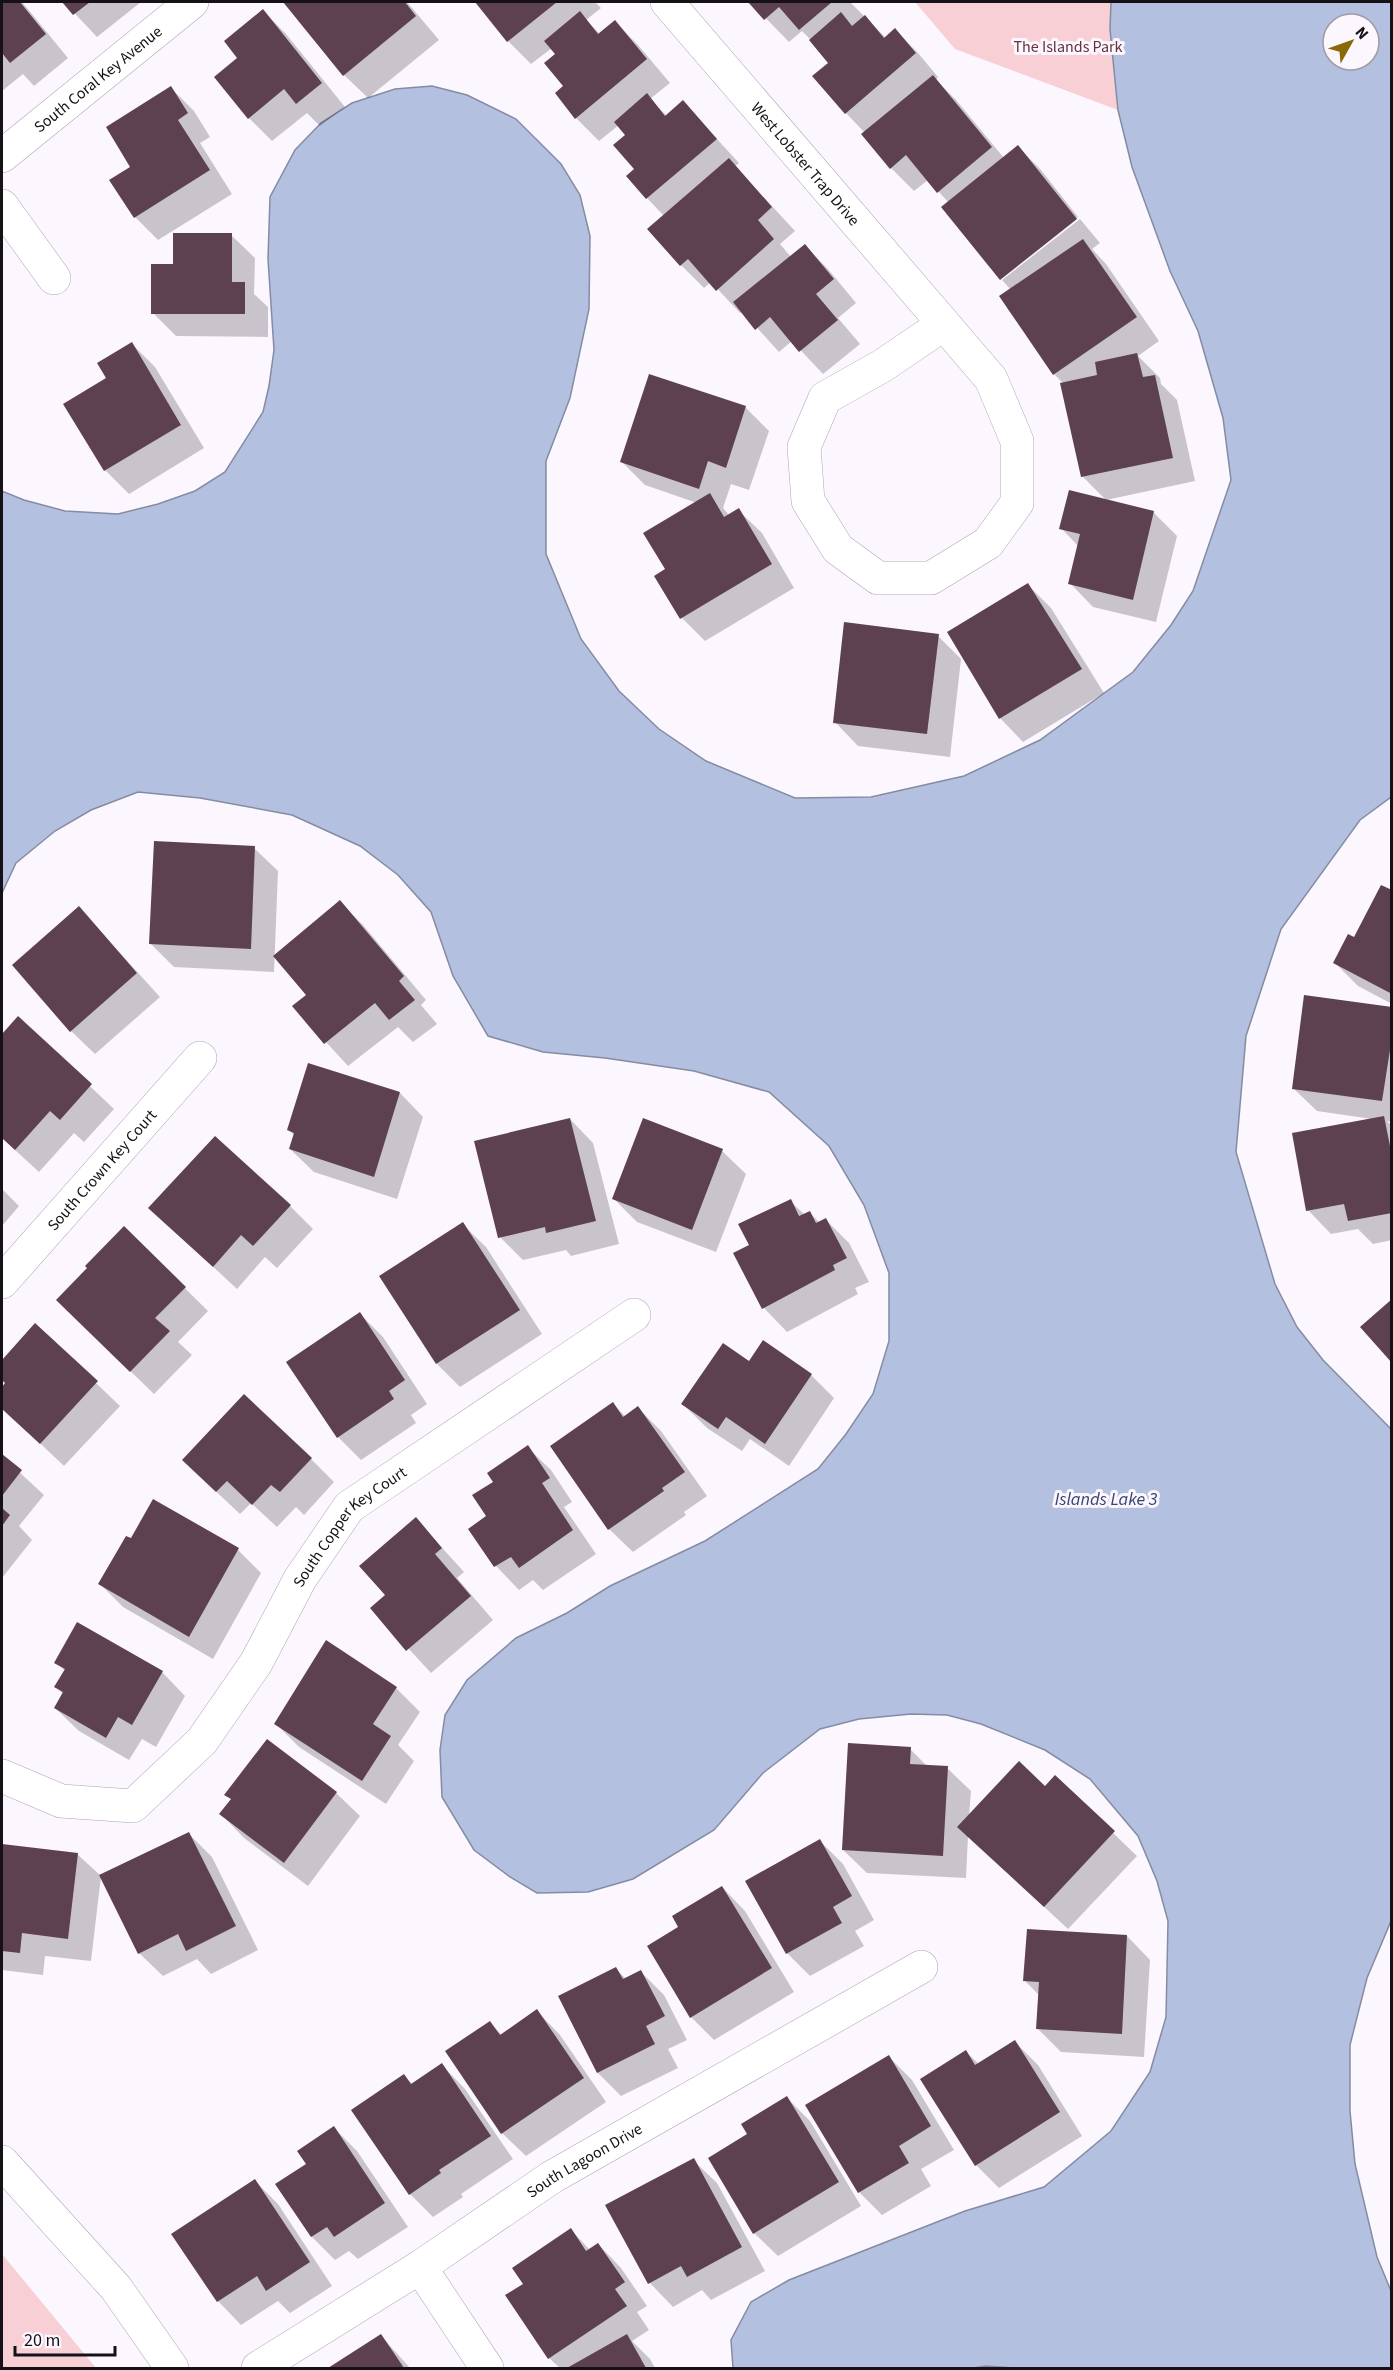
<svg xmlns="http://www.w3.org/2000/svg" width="1393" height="2370" font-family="'Source Sans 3',sans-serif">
<rect width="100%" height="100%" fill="#fcf6fe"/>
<g fill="#f7cfd4">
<path d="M915 2H1111L1110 29 1118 110 955 49Z"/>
<path d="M2 2254 96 2368H2Z"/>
</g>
<path fill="#b3c0df" stroke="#848ca3" stroke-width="1.5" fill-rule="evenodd" d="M1111 2H1391V797L1360 820 1281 929 1246 1036 1236 1152 1275 1284 1297 1327 1323 1360 1391 1429V1921L1367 1978 1350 2045V2111L1355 2164 1377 2257 1391 2291V2368H1014L986 2366 973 2368H733L731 2340 751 2302 789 2280 965 2211 1044 2187 1111 2131 1150 2072 1166 2017 1168 1921 1157 1881 1138 1836 1090 1779 1045 1750 981 1724 947 1715 911 1714 859 1719 820 1729 763 1773 714 1830 633 1879 588 1892 537 1893 510 1877 474 1850 442 1797 440 1750 445 1715 467 1680 516 1638 567 1613 610 1586 705 1541 818 1469 846 1434 873 1394 889 1341V1273L864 1205 829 1146 769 1092 694 1071 605 1058 543 1052 488 1036 453 976 431 912 398 875 360 846 292 815 200 798 138 792 91 810 55 831 16 863 2 893V491L24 500 65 511 118 514 158 504 195 491 225 472 263 412 269 386 274 350 268 259 270 197 295 150 321 123 352 103 395 89 432 86 467 95 516 119 561 164 580 195 590 236 589 309 570 398 546 461V554L581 639 619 691 659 729 706 761 795 798 871 797 964 776 1040 740 1133 672 1171 625 1193 591 1231 480 1223 418 1198 331 1170 271 1132 167 1118 110 1110 29ZM1333 24H1369V60H1333Z"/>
<g fill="#0003">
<path d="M2 2H22L68 58 34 86 23 74 2 91Z"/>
<path d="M64 2H141L97 37Z"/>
<path d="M284 2H407L439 40 368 98 344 75Z"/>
<path d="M476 2H595L601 8 586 20 600 34 615 22 638 45 670 83 650 99 667 116 683 102 739 163 735 166 795 231 780 244 791 257 805 246 828 269 856 303 838 318 860 344 823 374 792 341 779 352 742 311 740 313 711 282 704 288 681 265 664 216 647 198 627 135 619 125 599 141 576 118 557 54 552 48 531 64 508 41Z"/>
<path d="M750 2H850L886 38 895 30 918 53 938 77 936 80 956 100 1004 158 1018 147 1041 170 1078 217 1001 277V280L943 207 949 203 928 180 914 191 891 168 865 133 846 113 830 63 811 40 802 31 789 42Z"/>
<path d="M263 11 286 34 345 107 320 126 307 113 272 141 249 118 239 58Z"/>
<path d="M171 88 194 111 210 137 200 143 232 194 158 240 135 217 132 167Z"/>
<path d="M1080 219 1100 243 1092 249 1106 264 1159 341 1138 356 1160 378 1161 384 1177 400 1195 481 1106 500 1082 476 1064 384 1054 374 1011 290 1002 280Z"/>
<path d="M231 235 255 258 254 294 268 307V337L176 336 153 313 174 266Z"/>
<path d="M132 344 155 367 204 448 129 494 105 470 66 404 108 379Z"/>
<path d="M745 407 769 431 749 490 731 484 723 508 729 515 738 510 762 533 794 588 705 641 682 618 667 570 697 503 645 485 622 462Z"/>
<path d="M1153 512 1177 536 1156 622 1093 607 1070 583 1079 547 1061 528Z"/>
<path d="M1028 585 1051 608 1104 693 1023 742 1000 718Z"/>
<path d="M938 636 961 659 950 757 858 746 835 722Z"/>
<path d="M254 848 278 871 274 972 174 967 151 944Z"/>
<path d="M1392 892V1004L1358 986 1335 963Z"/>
<path d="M340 902 363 925 426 1000 421 1005 437 1024 413 1042 398 1027 348 1066 294 1007 308 995Z"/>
<path d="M79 908 160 997 95 1054 71 1031Z"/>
<path d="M1392 1009V1122L1387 1121 1392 1126V1240L1373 1244 1358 1229 1331 1234 1308 1210 1372 1119 1317 1111 1293 1088Z"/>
<path d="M18 1018 114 1109 84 1142 74 1133 39 1172 2 1138V1036Z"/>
<path d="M400 1093 423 1117 397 1199 314 1172 290 1149 295 1136 289 1130Z"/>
<path d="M570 1119 593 1143 619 1244 571 1256 566 1250 523 1260 500 1237Z"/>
<path d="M722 1151 746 1174 716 1252 637 1222 614 1199Z"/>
<path d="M2 1189 19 1206 2 1226Z"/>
<path d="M790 1201 805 1215 810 1213 820 1223 826 1220 849 1243 869 1282 855 1288 858 1294 787 1332 764 1308 735 1254 751 1245Z"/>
<path d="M290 1206 313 1229 277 1268 265 1257 237 1289 150 1208Z"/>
<path d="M462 1224 486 1247 542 1334 460 1387 437 1364 381 1276Z"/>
<path d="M124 1228 208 1311 178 1342 192 1355 154 1394 81 1323Z"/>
<path d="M360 1314 383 1337 427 1404 411 1415 416 1423 361 1460 338 1437Z"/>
<path d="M35 1325 120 1406 64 1466 2 1407V1389L6 1384 2 1379V1362Z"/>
<path d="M749 1363 811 1375 834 1398 789 1466 750 1439 742 1451 707 1428 683 1404Z"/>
<path d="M613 1404 626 1417 638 1408 661 1431 707 1496 684 1512 686 1515 633 1552 609 1529Z"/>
<path d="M527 1447 551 1470 572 1502 564 1507 596 1554 543 1590 533 1580 519 1590 496 1566 470 1529 488 1516 495 1482Z"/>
<path d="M2 1456 44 1495 19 1526 32 1540 2 1578Z"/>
<path d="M311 1459 334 1482 304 1515 296 1507 277 1527 251 1503 240 1514 207 1483Z"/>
<path d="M416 1519 464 1572 457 1578 493 1620 431 1673 372 1609 387 1595Z"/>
<path d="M238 1550 261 1573 213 1659 123 1607 100 1584Z"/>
<path d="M326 1643 396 1688 420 1712 398 1745 414 1761 386 1804 299 1747 276 1724Z"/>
<path d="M56 1662 162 1672 185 1696 156 1747 142 1739 129 1760 79 1731 55 1708 64 1695 56 1687 65 1671Z"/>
<path d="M910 1749 928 1767 947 1768 971 1791 969 1816 1045 1788 1055 1777 1137 1856 1068 1929 968 1836 966 1878 867 1873 843 1850Z"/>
<path d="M336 1793 360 1816 308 1886 244 1838 221 1814Z"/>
<path d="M189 1834 212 1857 258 1950 211 1974 197 1959 163 1976 139 1953Z"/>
<path d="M820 1841 843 1864 874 1920 855 1931 864 1946 810 1976 787 1953Z"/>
<path d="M2 1845 77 1854 101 1876 91 1961 45 1956 43 1975 2 1970Z"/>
<path d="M722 1887 745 1911 794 1992 714 2040 691 2017 680 1928Z"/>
<path d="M1127 1936 1150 1960 1144 2057 1061 2052 1038 2029 1040 1996 1025 1981Z"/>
<path d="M616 1969 626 1979 641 1972 664 1995 687 2040 668 2049 678 2068 621 2096 598 2073 560 1997Z"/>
<path d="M537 2011 560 2035 606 2102 526 2156 502 2133 490 2023 502 2035Z"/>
<path d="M1015 2042 1038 2065 1082 2136 999 2188 976 2165 966 2052 979 2064Z"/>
<path d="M889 2057 912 2080 954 2150 921 2169 931 2186 882 2215 859 2192Z"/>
<path d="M442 2065 465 2089 513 2159 461 2194 463 2197 433 2217 410 2194 404 2076 413 2085Z"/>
<path d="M787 2098 810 2121 861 2206 778 2256 754 2233 749 2135Z"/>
<path d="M334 2128 357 2151 408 2227 358 2259 349 2251 335 2260 312 2237 277 2185 308 2164Z"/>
<path d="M693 2160 717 2183 765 2271 711 2300 702 2290 673 2307 650 2283 607 2205Z"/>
<path d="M255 2181 278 2204 332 2286 290 2313 278 2301 241 2325 218 2301 174 2234Z"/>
<path d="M571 2230 590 2250 598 2244 621 2268 647 2306 637 2312 649 2330 632 2341 650 2359 655 2368H560L549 2358 525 2284Z"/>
<path d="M381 2336 410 2368H331Z"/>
</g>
<g fill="#5d4151">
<path d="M2 2H20L46 34 10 63 2 53Z"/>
<path d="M62 2H90L73 15Z"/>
<path d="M283 2H405L416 16 343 76Z"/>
<path d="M475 2H557L507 42Z"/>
<path d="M748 2H832L799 30 779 7 764 20Z"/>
<path d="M263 9 322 83 296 104 284 89 248 119 214 77 237 58 224 41Z"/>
<path d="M580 11 598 34 615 20 647 59 575 119 555 93 563 86 544 63 555 54 544 41Z"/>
<path d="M841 12 852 26 865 15 884 38 895 28 916 53 845 114 812 76 828 63 809 40Z"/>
<path d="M933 75 992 147 937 193 906 155 890 169 861 134Z"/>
<path d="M171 86 188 113 178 120 210 170 134 218 109 180 130 167 106 127Z"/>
<path d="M647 93 665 116 683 100 717 139 646 199 626 176 634 169 613 145 625 135 614 122Z"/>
<path d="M1018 145 1077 219 1000 280 941 207Z"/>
<path d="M729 158 772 207 758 220 774 239 716 291 688 259 680 266 647 229Z"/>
<path d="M173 233H232V282H245V314H151V264H173Z"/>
<path d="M1083 239 1137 317 1053 375 999 296Z"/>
<path d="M805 244 834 279 816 294 838 320 799 352 770 317 755 330 733 302Z"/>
<path d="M132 342 181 425 104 471 63 404 106 378 97 363Z"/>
<path d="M1137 353 1143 377 1155 375 1173 458 1081 477 1060 383 1097 375 1095 362Z"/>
<path d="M649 374 746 406 726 468 708 461 699 489 620 462Z"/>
<path d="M1069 490 1154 511 1133 600 1068 584 1080 534 1059 529Z"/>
<path d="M710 493 724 517 739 508 772 564 680 619 654 576 665 569 643 533Z"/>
<path d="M1028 583 1082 669 999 719 947 632Z"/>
<path d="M844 622 939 634 927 734 833 723Z"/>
<path d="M154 841 255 846 251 949 149 944Z"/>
<path d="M1381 885 1392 890V994L1333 963 1348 934 1354 937Z"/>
<path d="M340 900 404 976 399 981 415 1000 389 1020 375 1003 324 1044 292 1006 306 995 273 956Z"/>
<path d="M79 906 137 973 70 1032 12 965Z"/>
<path d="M1304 995 1392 1007V1050H1390L1382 1101 1292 1089Z"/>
<path d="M18 1016 92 1084 60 1120 50 1111 15 1150 2 1138V1034Z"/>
<path d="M308 1063 400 1092 374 1177 289 1149 294 1133 287 1130Z"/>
<path d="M1384 1116 1392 1156V1213L1348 1221 1344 1204 1306 1211 1292 1133Z"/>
<path d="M570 1118 596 1221 546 1233 545 1227 498 1238 474 1141Z"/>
<path d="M643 1118 723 1149 692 1230 612 1199Z"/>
<path d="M215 1136 291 1205 253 1246 241 1235 213 1267 148 1208Z"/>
<path d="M791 1199 799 1216 810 1211 816 1223 826 1218 847 1258 833 1265 835 1270 762 1309 733 1253 749 1245 738 1224Z"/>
<path d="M463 1222 520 1310 436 1364 379 1276Z"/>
<path d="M124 1226 186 1287 155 1318 170 1331 130 1372 56 1300 87 1268 85 1266Z"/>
<path d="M1392 1299V1363L1360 1327Z"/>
<path d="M360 1312 405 1380 389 1391 394 1399 337 1438 286 1362Z"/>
<path d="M35 1323 98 1381 40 1444 2 1409V1387L5 1383 2 1380V1360Z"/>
<path d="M763 1340 812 1374 765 1444 726 1417 718 1429 681 1404 723 1343 749 1361Z"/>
<path d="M244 1394 312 1458 280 1492 271 1485 252 1505 227 1481 216 1492 182 1460Z"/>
<path d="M613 1402 623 1417 638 1406 685 1472 662 1488 664 1491 608 1530 550 1446Z"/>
<path d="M528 1445 550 1478 542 1483 573 1530 519 1568 511 1557 494 1567 468 1529 486 1516 472 1495 493 1482 487 1473Z"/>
<path d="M2 1454 22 1470 2 1496Z"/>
<path d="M153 1499 239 1548 189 1637 98 1584 126 1536 131 1538Z"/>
<path d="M2 1508 10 1515 2 1526Z"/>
<path d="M416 1517 442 1548 435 1554 471 1596 406 1651 370 1608 385 1595 359 1566Z"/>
<path d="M77 1622 163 1671 132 1725 118 1717 106 1738 54 1708 63 1692 54 1687 65 1669 54 1663Z"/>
<path d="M326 1640 397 1687 373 1724 391 1736 362 1781 274 1724Z"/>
<path d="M267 1739 337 1792 284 1863 219 1814 231 1799 224 1795Z"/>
<path d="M848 1743 911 1747 910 1764 948 1766 943 1856 842 1850Z"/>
<path d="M1019 1761 1045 1786 1055 1775 1115 1831 1044 1907 957 1827Z"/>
<path d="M189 1832 236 1926 186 1951 178 1934 138 1954 99 1875Z"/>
<path d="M820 1839 852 1896 833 1907 842 1923 786 1954 745 1881Z"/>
<path d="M2 1844 78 1853 68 1939 22 1933 20 1953 2 1951Z"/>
<path d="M722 1886 772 1968 690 2018 647 1946 678 1927 672 1916Z"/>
<path d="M1027 1929 1127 1935 1122 2034 1036 2029 1039 1982 1023 1981Z"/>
<path d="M616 1967 623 1979 641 1970 665 2016 646 2026 655 2044 597 2073 558 1996Z"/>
<path d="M537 2009 584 2078 501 2134 445 2051 490 2021 500 2035Z"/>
<path d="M1015 2040 1060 2112 975 2166 920 2079 966 2050 975 2065Z"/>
<path d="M889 2055 931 2126 899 2146 909 2163 858 2193 805 2105Z"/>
<path d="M442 2063 491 2136 439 2170 441 2173 409 2195 351 2110 404 2074 411 2084Z"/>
<path d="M787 2096 839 2182 753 2234 708 2158 747 2134 741 2124Z"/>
<path d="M334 2126 385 2203 334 2237 327 2227 311 2237 275 2184 306 2164 297 2151Z"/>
<path d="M694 2158 742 2247 687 2277 681 2266 648 2284 605 2205Z"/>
<path d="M255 2179 310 2262 266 2291 257 2276 217 2302 171 2234Z"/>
<path d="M571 2228 586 2251 598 2243 625 2282 615 2289 627 2306 548 2359 505 2295 523 2284 512 2268Z"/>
<path d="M381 2334 404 2368H328Z"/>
<path d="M627 2334 646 2368H567Z"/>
</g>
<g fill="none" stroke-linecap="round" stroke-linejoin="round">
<g stroke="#b1a3b5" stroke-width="34">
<g id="minor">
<path id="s1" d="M667 2 944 324 991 379 1017 441V503L988 543 931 578H878L838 549 808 501 804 447 825 398 882 366 944 324"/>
<path id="s2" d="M2 156 192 2"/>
<path d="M2 206 54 278"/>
<path id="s3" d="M2 1282 200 1058"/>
<path id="s4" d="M2 1776 61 1801 133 1806 202 1741 256 1663 300 1579 349 1507 634 1315"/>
<path d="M420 2267 487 2368"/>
<path id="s5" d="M258 2368 420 2267 552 2177 921 1967"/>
</g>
</g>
<g stroke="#b1a3b5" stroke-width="34">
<path id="tertiary" d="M2 2162 116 2288 172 2368"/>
</g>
<use href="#minor" stroke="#fff" stroke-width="33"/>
<use href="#tertiary" stroke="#fff" stroke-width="33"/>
</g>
<g text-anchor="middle" stroke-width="6" stroke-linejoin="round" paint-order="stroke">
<g font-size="16" fill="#66313b" stroke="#fcf6fe">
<text x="1068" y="52">The Islands Park</text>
</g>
<g font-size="16" fill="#161117" stroke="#fcf6fe">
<text dy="6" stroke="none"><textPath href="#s2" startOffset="123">South Coral Key Avenue</textPath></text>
<text dy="6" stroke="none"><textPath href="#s1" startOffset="213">West Lobster Trap Drive</textPath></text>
<text dy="6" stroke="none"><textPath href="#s3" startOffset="150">South Crown Key Court</textPath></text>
<text dy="6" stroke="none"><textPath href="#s4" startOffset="494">South Copper Key Court</textPath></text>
<text dy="6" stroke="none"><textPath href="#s5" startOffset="387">South Lagoon Drive</textPath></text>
</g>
<g font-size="18" font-style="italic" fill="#34446f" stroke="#fcf6fe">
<text x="1106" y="1505">Islands Lake 3</text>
</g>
</g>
<rect width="1393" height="2370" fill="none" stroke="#161117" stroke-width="6"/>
<g transform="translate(1351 42) rotate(50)"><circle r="28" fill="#fcf6fe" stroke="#a09aa2" stroke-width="1.5"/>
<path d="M0-4.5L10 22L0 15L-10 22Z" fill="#8a6908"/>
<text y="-9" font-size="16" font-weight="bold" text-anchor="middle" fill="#161117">N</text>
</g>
<path d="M15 2346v9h100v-9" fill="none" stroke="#161117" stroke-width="3"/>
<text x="24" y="2346" font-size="18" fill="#161117" stroke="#fcf6fe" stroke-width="4.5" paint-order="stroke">20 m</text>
</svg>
